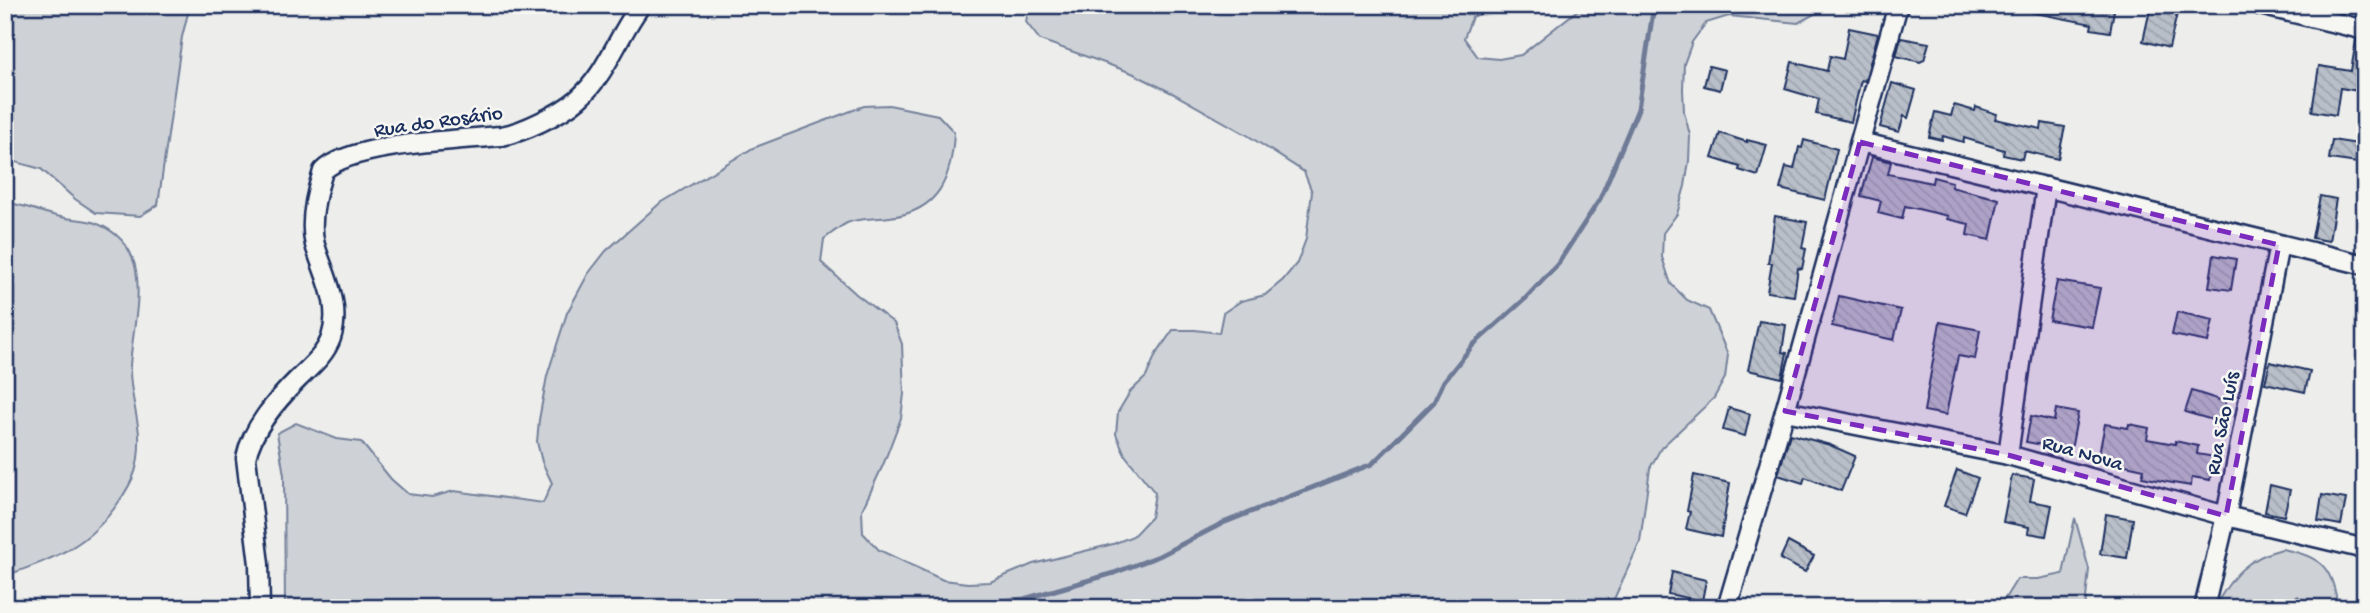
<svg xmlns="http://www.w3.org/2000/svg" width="2370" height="613" font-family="'Gochi Hand',sans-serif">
<defs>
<pattern id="building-back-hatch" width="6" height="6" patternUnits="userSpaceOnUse" patternTransform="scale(1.75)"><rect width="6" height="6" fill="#b9bfc8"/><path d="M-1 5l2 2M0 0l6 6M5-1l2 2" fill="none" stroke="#9ea4ae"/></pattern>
</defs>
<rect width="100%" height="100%" fill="#edeeec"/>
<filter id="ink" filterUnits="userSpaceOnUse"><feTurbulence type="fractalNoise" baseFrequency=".0143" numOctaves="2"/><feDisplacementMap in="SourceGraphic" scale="14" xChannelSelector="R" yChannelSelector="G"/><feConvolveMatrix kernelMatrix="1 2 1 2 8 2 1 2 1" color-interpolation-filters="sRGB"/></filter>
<g filter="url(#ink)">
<g fill="#ced2d7" stroke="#74809a" stroke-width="2">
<path d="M5 5H190L182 37 158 205 140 216 96 213 75 199 41 169 5 159Z"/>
<path d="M1029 5H1502L1472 17 1464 38 1478 57 1499 59 1521 55 1584 5H1819L1818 12 1798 23 1729 16 1706 23 1692 42 1684 64 1683 89 1684 112 1690 135 1689 161 1685 186 1677 214 1663 233 1662 257 1671 284 1687 300 1709 310 1728 355 1725 378 1714 398 1661 448 1650 468 1640 542 1610 608H285L284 475 277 433 296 423 337 439 361 442 391 479 408 494 432 497 454 491 543 503 552 483 542 462 537 442 539 420 547 376 567 313 588 274 606 251 659 204 753 148 864 106 889 105 938 115 954 132C952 177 940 211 890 217 877 219 859 218 847 223 839 227 831 234 824 239L821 262 856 294 894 323 902 344 904 394 901 418 883 465 862 510 863 533 879 550 943 580 968 583 990 582 1033 564 1113 544 1133 536 1151 517 1155 493 1125 455 1116 434 1118 412 1130 392 1146 377 1156 354 1173 330H1195L1219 333 1223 313 1241 301 1265 295 1283 280 1297 263 1306 239 1312 192 1304 172 1247 135 1174 94 1132 73 1040 40 1026 22Z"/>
<path d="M5 202C25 205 42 213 61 217 73 220 87 219 98 224 158 249 133 316 130 366 129 389 137 411 139 434 140 465 135 479 118 503 88 547 54 558 5 576Z"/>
<path d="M2075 518 2089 569 2085 608H1999L2017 579H2038L2063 574Z"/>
<path d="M2282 549C2322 556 2333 568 2338 608H2214C2232 576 2246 558 2282 549Z"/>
</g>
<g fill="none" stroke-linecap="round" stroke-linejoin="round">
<g stroke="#6e7a96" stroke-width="5">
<path d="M919 608 1024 599 1114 573 1159 556 1223 523 1372 464 1434 402 1444 381 1473 345 1525 299 1557 265 1600 199 1638 109 1654 5"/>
<path d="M2292 608 2298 598"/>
</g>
</g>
<g fill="url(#building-back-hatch)" stroke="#1b2f5e" stroke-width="2">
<path d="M2030 5H2115L2110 32 2091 29 2092 24 2030 12Z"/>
<path d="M2151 5H2179L2169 48 2143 41Z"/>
<path d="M1849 28 1878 34 1865 81 1861 80 1851 122 1816 114 1819 99 1785 89 1792 62 1827 71 1830 56 1843 59Z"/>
<path d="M1901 38 1929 43 1924 60 1920 62 1896 56Z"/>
<path d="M2356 40 2365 41V92L2340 88 2336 115 2312 111 2319 66 2351 71Z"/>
<path d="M1709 66 1725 70 1720 90 1704 86Z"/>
<path d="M1892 83 1916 90 1908 118 1904 116 1899 132 1880 127Z"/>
<path d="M1954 105 1975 111 1976 107 1997 114 1995 119 2041 129 2042 123 2065 127 2058 159 2024 151 2022 159 2003 155 2004 150 1964 138 1963 142 1943 136 1942 140 1929 137 1935 112 1951 116Z"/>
<path d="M1720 133 1747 142V140L1767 145 1758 176 1739 170 1740 167 1712 158Z"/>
<path d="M1804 140 1837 149 1825 200 1780 189 1786 167 1794 169 1799 147 1802 148Z"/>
<path d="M2332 140 2365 145V164L2329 159Z"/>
<path d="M1872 157 1891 162 1888 174 1932 183 1933 177 1952 182 1951 187 1999 199 1990 240 1967 235 1969 224 1947 219 1948 216 1905 206 1902 219 1878 213 1881 201 1861 196Z"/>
<path d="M2320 196 2336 199 2329 241 2312 238Z"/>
<path d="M1775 216 1807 222 1802 248 1806 249 1802 269 1798 268 1794 296 1767 292 1772 263H1768Z"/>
<path d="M2214 255 2236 259 2231 290 2209 287Z"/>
<path d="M2057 281 2100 288 2092 327 2049 320Z"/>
<path d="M1839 296 1901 310 1894 340 1832 326Z"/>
<path d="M2177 312 2213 320 2208 342 2172 335Z"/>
<path d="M1759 321 1786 325 1782 352 1787 353 1782 378 1748 370Z"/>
<path d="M1940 322 1980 330 1975 359 1958 356 1946 415 1924 411Z"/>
<path d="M2270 362 2310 371 2305 392 2265 383Z"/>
<path d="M2192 391 2226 402 2220 422 2185 412Z"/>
<path d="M1729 408 1750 414 1745 436 1723 430Z"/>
<path d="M2056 409 2078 413 2071 450 2026 442 2031 416 2054 421Z"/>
<path d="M2105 424 2128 428 2129 424 2149 428 2147 439 2175 444V441L2198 446 2197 454 2215 457 2210 480 2192 477 2191 486 2167 482 2142 477 2144 469 2098 459Z"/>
<path d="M1790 434 1830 445 1855 456 1841 491 1805 477 1803 483 1778 475Z"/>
<path d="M1957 470 1978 478 1965 513 1944 506Z"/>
<path d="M1694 475 1730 483 1721 537 1686 529 1690 512 1687 511Z"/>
<path d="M2012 475 2034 479 2030 501 2052 505 2046 536 2028 533 2029 527 2003 522Z"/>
<path d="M2270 485 2290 490 2284 516 2265 512Z"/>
<path d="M2322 495 2346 499 2341 525 2318 521Z"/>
<path d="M2106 514 2133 519 2127 558 2100 554Z"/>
<path d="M1788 542 1814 556 1805 572 1780 559Z"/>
<path d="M1672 572 1706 580 1702 601 1668 594Z"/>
</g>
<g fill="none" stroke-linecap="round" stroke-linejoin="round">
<g stroke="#1b2f5e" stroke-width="23">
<g id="minor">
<path d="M2260 5 2365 30"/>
<path d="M1860 142 2365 265"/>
<path d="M1785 411 2008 455 2226 516 2365 549"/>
<path d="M2008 455 2046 187"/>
<path d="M260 608 259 564 246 458C252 428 277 400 298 379 311 366 325 355 331 338 342 304 324 275 315 245 309 222 316 193 323 171 350 143 460 140 501 136 522 133 562 113 578 99 607 74 618 35 641 5"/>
<path d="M1727 608 1785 411 1898 5"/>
<path d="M2204 608 2226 516 2279 245"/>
</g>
</g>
<use href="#minor" stroke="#f6f6f2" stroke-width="18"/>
</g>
</g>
<path fill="#7b2cbf" fill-opacity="0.2" stroke="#7b2cbf" stroke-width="5" stroke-dasharray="14 9" stroke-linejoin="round" d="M1860 142 2279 245 2226 516 2008 455 1785 411Z"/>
<g text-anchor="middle" stroke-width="5" stroke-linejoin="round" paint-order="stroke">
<g font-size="21" fill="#1b2f5e" stroke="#f6f6f2">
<text transform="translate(438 120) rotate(-8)" y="7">Rua do Rosário</text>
<text transform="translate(2221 423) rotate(-79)" y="7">Rua São Luís</text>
<text transform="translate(2083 452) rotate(16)" y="7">Rua Nova</text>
</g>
</g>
<rect width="2370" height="613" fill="none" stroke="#f6f6f2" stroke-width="28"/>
<rect x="14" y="14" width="2342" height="585" fill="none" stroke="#1b2f5e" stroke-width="2.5" filter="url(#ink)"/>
</svg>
